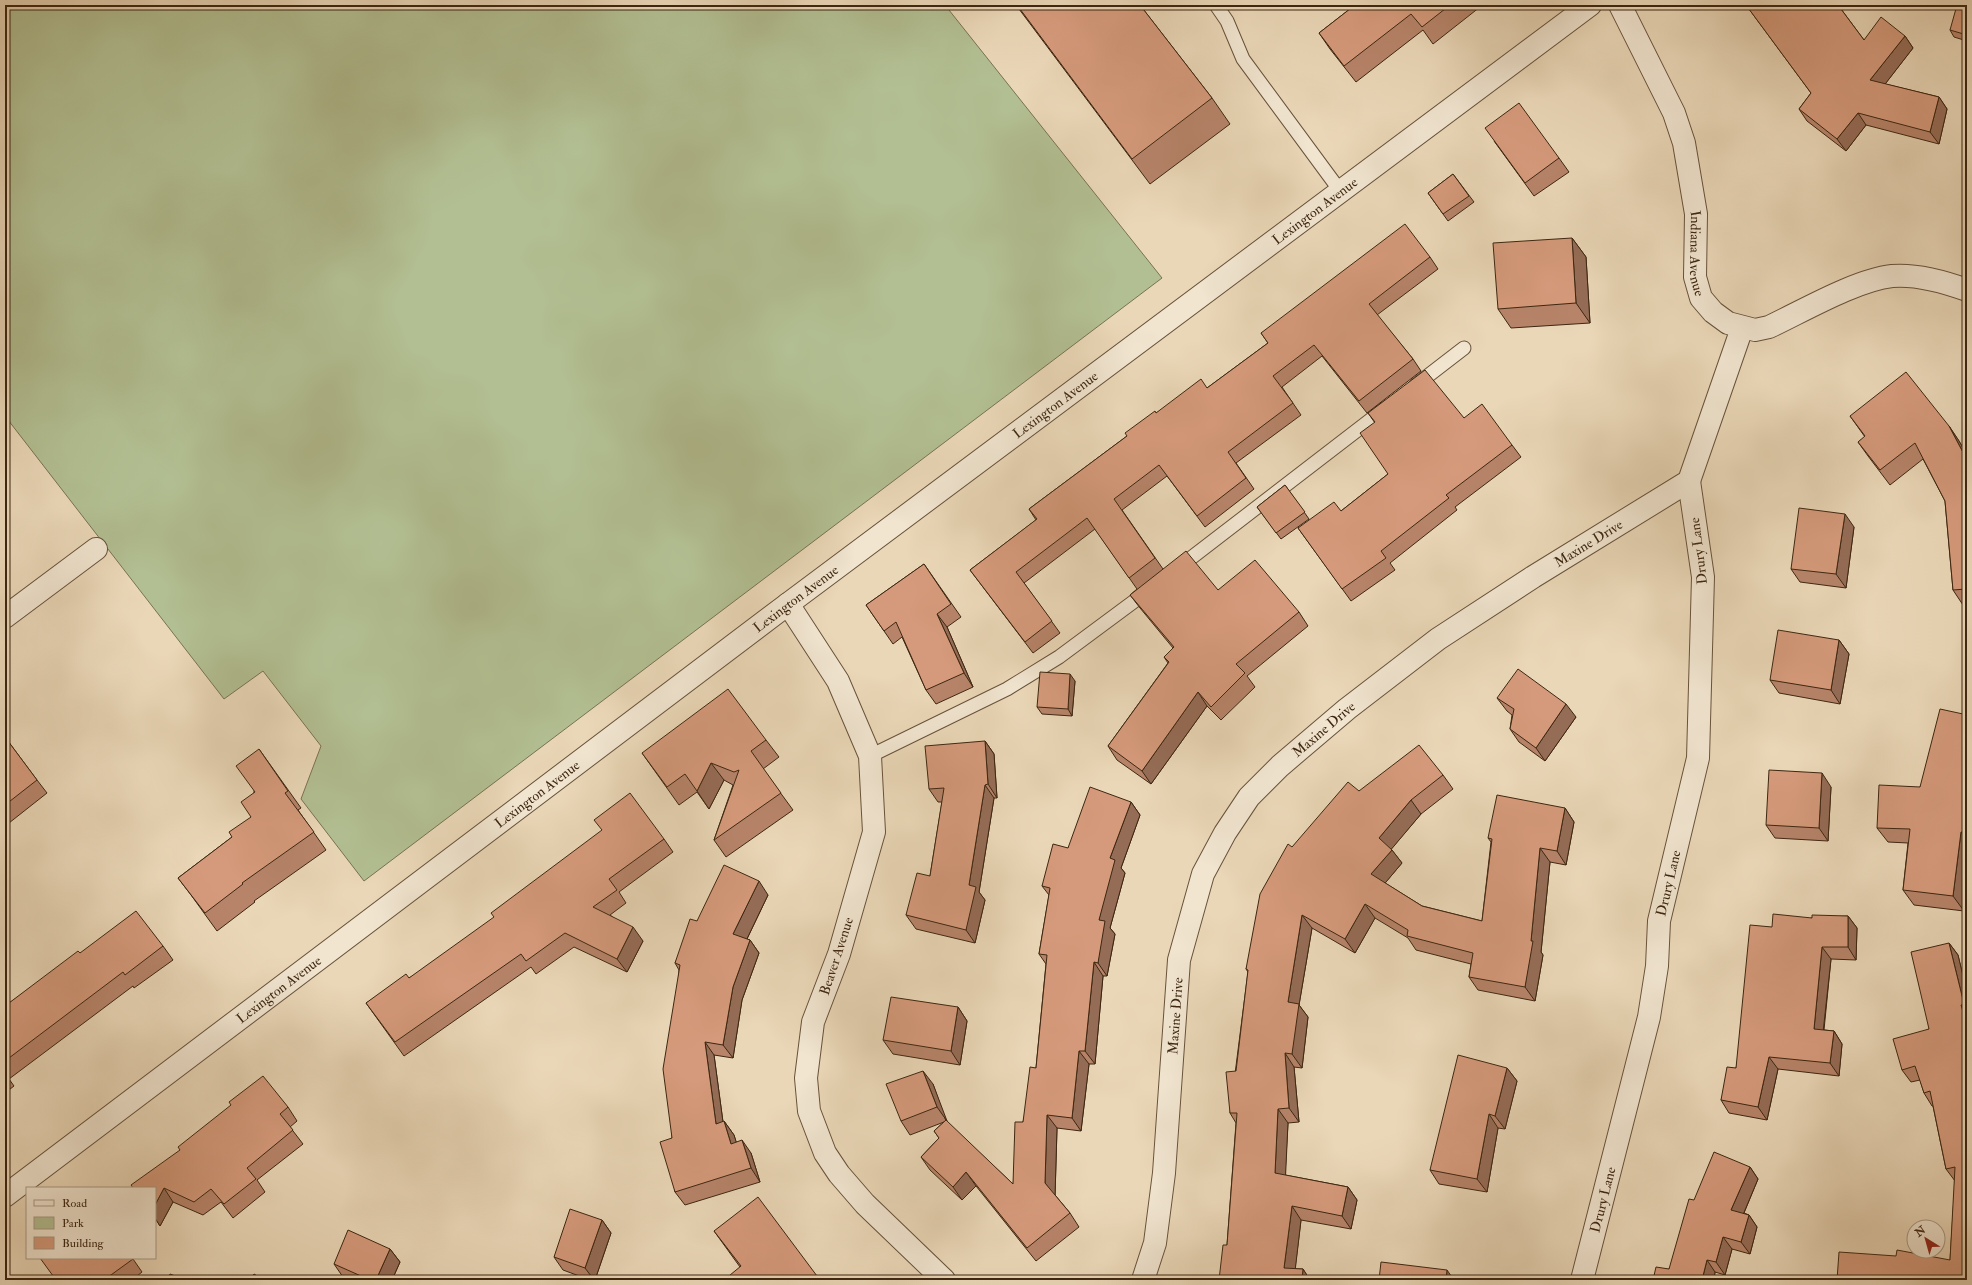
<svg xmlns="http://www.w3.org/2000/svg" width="1972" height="1285" font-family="'IM FELL Double Pica',serif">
<rect width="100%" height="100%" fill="#ead7b7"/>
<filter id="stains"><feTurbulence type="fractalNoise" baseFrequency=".005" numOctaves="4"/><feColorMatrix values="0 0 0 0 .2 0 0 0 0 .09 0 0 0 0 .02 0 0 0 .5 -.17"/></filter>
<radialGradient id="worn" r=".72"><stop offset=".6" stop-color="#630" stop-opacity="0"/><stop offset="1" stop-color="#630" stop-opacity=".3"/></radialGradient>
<path fill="#b2bf92" stroke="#787252" d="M5 5H945L1162 278 364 881 301 799 321 746 263 671 224 699 5 416Z"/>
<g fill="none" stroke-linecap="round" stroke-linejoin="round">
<g stroke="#68523a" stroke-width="15">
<g id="service">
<path d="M1216 5 1227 21 1243 59 1341 192"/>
<path d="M1416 385 1464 348"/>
<path d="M1178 568 1386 408"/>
<path d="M870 756 1007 689 1059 657 1148 591"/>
</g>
</g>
<g stroke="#68523a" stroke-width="24">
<g id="minor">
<path id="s1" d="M1620 5 1674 113 1684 143 1696 214 1695 277 1701 298 1713 312 1728 323 1755 330 1769 327C1803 311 1856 280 1892 276 1916 274 1945 282 1967 290"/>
<path d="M788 604 838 681 870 756 874 832 839 954 813 1022 806 1078 809 1111 825 1153 839 1174 865 1204 944 1280"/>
<path d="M5 617 96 549"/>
<path id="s2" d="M1143 1280 1155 1243 1164 1173 1179 960 1203 874 1225 833 1249 797 1280 766 1347 709 1438 639 1533 577 1689 481 1742 328"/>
<path id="s3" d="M1582 1280 1649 1017 1657 966 1659 921 1698 758 1703 577 1689 481"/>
</g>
</g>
<g stroke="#68523a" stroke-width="24">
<g id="tertiary">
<path id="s4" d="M5 1196 788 604 1590 5"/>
</g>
</g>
<use href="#service" stroke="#f1e5d0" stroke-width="13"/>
<use href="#minor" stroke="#f1e5d0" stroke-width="22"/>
<use href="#tertiary" stroke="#f1e5d0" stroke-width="22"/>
</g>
<g fill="#b7846a" stroke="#3d2611">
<path d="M1016 5H1140L1212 98 1230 124 1150 184Z"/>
<path d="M1355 5H1478L1480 7 1433 44 1423 30 1356 82 1330 49 1319 33Z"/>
<path d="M1746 5H1838L1864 40 1905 36 1913 48 1885 84 1939 97 1947 109 1939 144 1866 125 1846 151 1807 121 1799 109 1811 93Z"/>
<path d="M1967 5V41L1954 37 1950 30Z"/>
<path d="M1494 141 1559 158 1569 172 1534 196Z"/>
<path d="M1453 174 1474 202 1448 221 1428 193Z"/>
<path d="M1572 238 1586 257 1590 323 1511 328 1498 309Z"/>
<path d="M1430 257 1438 269 1377 315 1413 359 1421 371 1367 413 1322 356 1282 387 1301 415 1236 463 1254 489 1205 527 1167 476 1122 510 1163 569 1218 590 1299 612 1308 626 1247 676 1255 687 1221 720 1207 706 1151 784 1117 760 1108 746 1168 663 1164 657 1173 648 1140 608 1130 595 1137 589 1095 529 1024 583 1060 633 1033 653 970 570 1036 520 1029 509 1127 436 1156 413 1207 388 1268 343 1261 333Z"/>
<path d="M1368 413 1464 418 1512 445 1521 457 1455 507 1457 510 1390 563 1395 570 1351 601 1298 528 1341 511 1388 474 1375 423Z"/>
<path d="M1850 416 1949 426 1959 441 1967 455V884L1964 911 1914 905 1903 890 1908 843 1888 842 1877 828 1920 787 1963 714 1966 604 1963 605 1953 590 1945 501 1923 459 1890 485 1868 456 1858 442 1865 437Z"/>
<path d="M1285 485 1309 519 1281 539 1257 507Z"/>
<path d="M1854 527 1846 588 1800 582 1791 569Z"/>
<path d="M924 564 961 617 947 627 973 687 936 704 926 690 902 637 893 644 866 605Z"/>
<path d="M1839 640 1849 654 1840 704 1779 693 1770 680Z"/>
<path d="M1075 681 1072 716 1042 714 1037 707Z"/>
<path d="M1497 698 1576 717 1545 761 1519 742 1510 729 1512 715 1507 711Z"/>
<path d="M5 737 37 780 47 793 9 823 5 818Z"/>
<path d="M766 740 779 757 763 769 793 810 726 857 714 840 733 785 724 780 709 809 697 792 679 805 642 753Z"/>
<path d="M985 741 994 754 997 798H994L979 892 985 900 975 943 916 929 906 915 930 876 942 802H938L929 789Z"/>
<path d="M259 749 301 808 298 810 326 850 254 901 255 902 217 931 191 895 178 878 232 837 251 817Z"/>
<path d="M1443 775 1453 789 1421 814 1391 849 1402 863 1385 883 1422 906 1482 921 1491 842 1488 838 1565 808 1574 822 1566 865 1550 862 1541 952 1543 955 1535 1001 1478 990 1469 977 1471 964 1416 950 1408 938 1375 918 1355 953 1312 928 1299 1005 1308 1017 1302 1068 1294 1067 1299 1122 1288 1123 1285 1175 1348 1187 1357 1200 1351 1229 1301 1220 1295 1269H1303L1310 1280H1219L1227 1245 1236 1123 1230 1113 1248 972 1246 969 1292 847 1359 791Z"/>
<path d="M1831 787 1828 841 1775 838 1766 825Z"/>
<path d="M1131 802 1140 815 1121 868 1125 873 1110 928 1115 934 1107 976H1103L1095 1064H1089L1081 1131 1057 1128 1055 1195 1070 1213 1079 1227 1036 1261 976 1186 962 1200 930 1170 921 1157 939 1138 934 1131 944 1122 910 1135 901 1121 933 1084 946 1121 1013 1184 1023 1122 1036 1068 1046 964 1039 954 1049 895 1042 886 1068 848Z"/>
<path d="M664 839 673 852 619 892 626 903 610 915 643 941 627 972 574 947 536 974 531 967 404 1056 366 1003 409 978Z"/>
<path d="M768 895 747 939 750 940 759 953 742 1000 733 1058 714 1055 723 1122 724 1121 734 1135 736 1142 751 1153 760 1182 685 1205 675 1192 672 1138 679 970 675 963 697 921Z"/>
<path d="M1848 916 1857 928 1856 960 1831 959 1824 1030 1834 1031 1842 1044 1839 1076 1778 1069 1767 1120 1729 1113 1721 1100 1736 1068 1772 927 1812 918Z"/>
<path d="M1949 943 1958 955 1967 993V1280L1950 1260 1955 1181 1946 1169 1933 1106H1932L1924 1093 1920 1080 1911 1082 1902 1070 1929 1029Z"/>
<path d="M163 946 173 960 134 988 133 986 9 1079 14 1086 5 1093V1006L80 953Z"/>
<path d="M958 1007 967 1021 960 1065 893 1054 883 1040Z"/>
<path d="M1507 1068 1517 1081 1505 1129 1498 1128 1487 1192 1439 1184 1430 1170Z"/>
<path d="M288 1107 297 1121 290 1127 303 1144 257 1180 265 1192 233 1218 221 1202 203 1215 173 1202 160 1226 155 1218V1188Z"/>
<path d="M1750 1167 1758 1179 1744 1213 1749 1215 1757 1227 1750 1254 1732 1249 1725 1275 1715 1272 1714 1280H1653L1669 1269Z"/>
<path d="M602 1220 611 1233 595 1280H590L563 1270 554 1257Z"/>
<path d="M714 1231 820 1280 740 1267Z"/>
<path d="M390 1249 400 1262 392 1280H349L343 1277 334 1264Z"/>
<path d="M133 1259 142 1272 132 1280H55Z"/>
</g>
<g fill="#956c56" stroke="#3d2611">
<path d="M1905 36 1913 48 1879 92 1870 80Z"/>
<path d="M1939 97 1947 109 1939 144 1930 132Z"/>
<path d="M1858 113 1866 125 1846 151 1837 139Z"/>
<path d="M1572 238 1586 257 1590 323 1576 303Z"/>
<path d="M1949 426 1959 441 1967 455V460Z"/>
<path d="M1845 514 1854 527 1846 588 1836 574Z"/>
<path d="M937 614 947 627 973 687 964 673Z"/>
<path d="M1839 640 1849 654 1840 704 1831 690Z"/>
<path d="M1070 674 1075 681 1072 716 1068 709Z"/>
<path d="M1198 692 1207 706 1151 784 1142 771Z"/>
<path d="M1566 704 1576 717 1545 761 1536 748Z"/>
<path d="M985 741 994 754 997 798 988 784Z"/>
<path d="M711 763 724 780 709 809 697 791Z"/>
<path d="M1822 773 1831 787 1828 841 1819 828Z"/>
<path d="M985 785 994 798 979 892 985 900 975 943 966 930 969 885Z"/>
<path d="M1965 792 1967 794V838L1963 832Z"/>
<path d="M1411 800 1421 814 1389 852 1379 838Z"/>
<path d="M1131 802 1140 815 1121 868 1125 873 1110 928 1115 934 1107 976 1098 963 1099 920 1110 858Z"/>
<path d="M1565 808 1574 822 1566 865 1557 851Z"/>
<path d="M1961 832 1967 840V884L1964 911 1953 896Z"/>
<path d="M1540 848 1550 862 1541 952 1543 955 1535 1001 1525 987 1531 941Z"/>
<path d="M1392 850 1402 863 1381 888 1371 874Z"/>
<path d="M759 881 768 895 743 947 733 934Z"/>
<path d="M1365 904 1375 918 1355 953 1345 939Z"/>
<path d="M1302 915 1312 928 1299 1005 1308 1017 1302 1068 1292 1054 1288 1002Z"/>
<path d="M1848 916 1857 928 1856 960 1848 947Z"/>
<path d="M633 927 643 941 627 972 617 959Z"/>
<path d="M750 940 759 953 742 1000 733 1058 723 1045 733 987Z"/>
<path d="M1949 943 1958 955 1967 993V1008L1964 1004Z"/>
<path d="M1822 947 1831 959 1822 1042 1814 1029Z"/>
<path d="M1094 962 1103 976 1095 1064 1085 1051Z"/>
<path d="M1961 1005 1967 1013V1025Z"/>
<path d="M958 1007 967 1021 960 1065 951 1051Z"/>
<path d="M1834 1031 1842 1044 1839 1076 1830 1063Z"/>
<path d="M705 1042 714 1055 725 1137 716 1124Z"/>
<path d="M1079 1051 1089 1064 1081 1131 1072 1118Z"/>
<path d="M1285 1053 1294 1067 1299 1122 1289 1108Z"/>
<path d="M1769 1057 1778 1069 1767 1120 1758 1107Z"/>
<path d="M1507 1068 1517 1081 1505 1129 1495 1116Z"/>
<path d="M923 1071 933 1084 947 1121 937 1107Z"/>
<path d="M1278 1109 1288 1123 1285 1187 1275 1173Z"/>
<path d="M1489 1114 1498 1128 1487 1192 1477 1179Z"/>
<path d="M1047 1115 1057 1128 1055 1197 1045 1183Z"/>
<path d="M724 1121 734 1135 741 1157 731 1144Z"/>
<path d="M742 1140 751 1153 760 1182 751 1168Z"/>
<path d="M1750 1167 1758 1179 1740 1222 1731 1210Z"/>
<path d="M966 1172 976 1186 962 1200 953 1187Z"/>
<path d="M1348 1187 1357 1200 1351 1229 1342 1216Z"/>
<path d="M164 1188 173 1202 160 1226 155 1218V1205Z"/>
<path d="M1292 1206 1301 1220 1294 1280 1284 1268Z"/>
<path d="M1749 1215 1757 1227 1750 1254 1741 1242Z"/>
<path d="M602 1220 611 1233 595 1280H594L585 1268Z"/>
<path d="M1723 1237 1732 1249 1725 1275 1716 1262Z"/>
<path d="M390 1249 400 1262 392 1280H376Z"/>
<path d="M1707 1260 1715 1272 1714 1280H1702Z"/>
<path d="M1303 1269 1310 1280H1302Z"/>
<path d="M1447 1270 1454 1280H1446Z"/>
</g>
<g fill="#d59a7b" stroke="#3d2611">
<path d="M1017 5H1140L1212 98 1132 159Z"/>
<path d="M1355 5H1450L1422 27 1411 14 1344 66 1319 33Z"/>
<path d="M1746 5H1838L1864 40 1881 17 1905 36 1870 80 1939 97 1930 132 1858 113 1837 139 1799 109 1811 93Z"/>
<path d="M1957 5H1967V35L1950 30Z"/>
<path d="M1519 103 1559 158 1525 183 1485 128Z"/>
<path d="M1453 174 1469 196 1443 214 1428 193Z"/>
<path d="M1405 224 1430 257 1369 304 1413 359 1359 401 1314 345 1273 376 1293 403 1228 452 1246 478 1197 516 1159 465 1114 499 1155 558 1129 578 1087 518 1016 572 1052 621 1025 642 970 570 1037 519 1029 509 1127 436 1125 433 1155 411 1156 413 1201 379 1207 388 1268 343 1261 333Z"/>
<path d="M1572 238 1576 303 1498 309 1493 243Z"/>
<path d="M1425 370 1464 418 1482 404 1512 445 1446 495 1449 498 1381 551 1386 558 1342 589 1298 528 1334 502 1341 511 1388 474 1360 433 1375 422 1368 413Z"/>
<path d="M1906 372 1949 426 1967 460V792H1965L1963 832H1961L1953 896 1903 890 1910 829 1877 828 1879 785 1920 787 1940 709 1963 714 1966 589 1953 590 1945 501 1915 443 1880 470 1858 442 1865 436 1850 416Z"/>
<path d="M1285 485 1305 512 1276 533 1257 507Z"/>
<path d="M1799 508 1845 514 1836 574 1791 569Z"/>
<path d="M1186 551 1218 590 1255 560 1299 612 1236 664 1245 673 1211 707 1198 692 1142 771 1108 746 1169 662 1164 657 1174 647 1130 595Z"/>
<path d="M924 564 951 604 937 614 964 673 926 690 896 622 884 631 866 605Z"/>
<path d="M1778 630 1839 640 1831 690 1770 680Z"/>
<path d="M1518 669 1566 704 1536 748 1510 729 1514 709 1497 698Z"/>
<path d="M1040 672 1070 674 1068 709 1037 707Z"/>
<path d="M728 689 766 740 751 751 781 793 714 840 739 770 734 772 711 763 697 791 685 774 667 787 642 753Z"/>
<path d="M5 737 37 780 5 805Z"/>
<path d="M985 741 988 784 985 785 969 885 976 887 966 930 906 915 917 873 930 876 944 788 929 789 925 746Z"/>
<path d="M1419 745 1443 775 1411 800 1379 838 1392 850 1371 874 1422 906 1482 921 1492 839 1488 838 1497 795 1565 808 1557 851 1540 848 1531 941H1533L1525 987 1469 977 1473 953 1407 936 1408 930 1365 904 1345 939 1302 915 1288 1002 1299 1004 1292 1054 1285 1053 1289 1108 1278 1109 1275 1173 1348 1187 1342 1216 1292 1206 1284 1268 1303 1269 1302 1280H1219L1223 1245H1227L1237 1113H1230L1226 1072 1236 1071 1248 970 1246 969 1260 894 1288 844 1292 847 1348 782 1359 791Z"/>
<path d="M259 749 288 791 285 793 314 832 242 883 243 884 205 913 178 878 232 837 229 832 251 817 241 802 255 792 236 766Z"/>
<path d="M1769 770 1822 773 1819 828 1766 825Z"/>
<path d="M1090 787 1131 802 1110 858 1115 860 1099 920 1105 921 1098 963 1094 962 1085 1051H1079L1072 1118 1047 1115 1045 1183 1070 1213 1027 1248 966 1172 953 1187 921 1157 939 1138 934 1131 946 1120 1013 1184 1015 1122H1023L1030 1067 1036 1068 1047 955 1039 954 1050 888 1042 886 1053 844 1068 848Z"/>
<path d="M630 793 664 839 609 879 617 890 593 907 633 927 617 959 565 933 526 961 521 954 395 1042 366 1003 406 974 409 978 494 917 491 913 602 830 594 820Z"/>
<path d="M724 865 759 881 733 934 750 940 733 987 723 1045 705 1042 716 1124 724 1121 731 1144 742 1140 751 1168 675 1192 660 1142 672 1138 663 1069 680 965 675 963 690 919 697 921Z"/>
<path d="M136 911 163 946 125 975 123 972 5 1061V1006L78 951 80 953Z"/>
<path d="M1773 914 1812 918V915L1848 916V947H1822L1814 1029 1834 1031 1830 1063 1769 1057 1758 1107 1721 1100 1727 1067 1736 1068 1750 925 1772 927Z"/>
<path d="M1949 943 1964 1004 1961 1005 1967 1025V1280H1837L1839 1252 1896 1256 1897 1250 1950 1260 1955 1167 1946 1169 1930 1091 1924 1093 1915 1066 1902 1070 1893 1039 1929 1029 1911 952Z"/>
<path d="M891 997 958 1007 951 1051 883 1040Z"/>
<path d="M1458 1055 1507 1068 1495 1116 1489 1114 1477 1179 1430 1170Z"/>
<path d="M923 1071 937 1107 901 1121 886 1084Z"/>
<path d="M263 1076 288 1107 280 1114 293 1130 247 1168 256 1179 224 1204 211 1189 194 1202 164 1188 155 1205V1188H133L131 1185 180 1150 178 1147 231 1105 229 1102Z"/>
<path d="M1714 1152 1750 1167 1731 1210 1749 1215 1741 1242 1723 1237 1716 1262 1707 1260 1702 1280H1653L1656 1267 1669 1269 1689 1199 1694 1200Z"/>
<path d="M758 1197 820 1280H724L741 1266 714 1231Z"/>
<path d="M570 1209 602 1220 585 1268 554 1257Z"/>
<path d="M348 1230 390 1249 376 1280H370L334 1264Z"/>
<path d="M40 1258H130L133 1259 104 1280H56Z"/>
<path d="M1381 1262 1447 1270 1446 1280H1379Z"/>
<path d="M170 1274 186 1280H167Z"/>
<path d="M254 1274 264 1280H250Z"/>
<path d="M506 1276 512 1280H505Z"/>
</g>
<g text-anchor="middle" stroke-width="4" stroke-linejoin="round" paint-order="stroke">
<g font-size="14" fill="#3d2611" stroke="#f1e5d0">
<text dy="5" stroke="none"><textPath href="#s4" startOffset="1639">Lexington Avenue</textPath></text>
<text dy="5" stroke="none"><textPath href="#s1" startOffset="264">Indiana Avenue</textPath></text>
<text dy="5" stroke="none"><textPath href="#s4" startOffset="1315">Lexington Avenue</textPath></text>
<text dy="5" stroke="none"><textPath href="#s2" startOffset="927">Maxine Drive</textPath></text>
<text transform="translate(1698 551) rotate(-97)" y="5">Drury Lane</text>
<text dy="5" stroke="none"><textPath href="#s4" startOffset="991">Lexington Avenue</textPath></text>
<text dy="5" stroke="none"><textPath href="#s2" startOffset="603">Maxine Drive</textPath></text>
<text dy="5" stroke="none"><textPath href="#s4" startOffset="667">Lexington Avenue</textPath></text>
<text dy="5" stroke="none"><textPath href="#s3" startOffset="407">Drury Lane</textPath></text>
<text transform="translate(836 956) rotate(-72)" y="5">Beaver Avenue</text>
<text dy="5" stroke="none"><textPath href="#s4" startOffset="343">Lexington Avenue</textPath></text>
<text dy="5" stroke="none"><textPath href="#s2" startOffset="267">Maxine Drive</textPath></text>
<text dy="5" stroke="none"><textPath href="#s3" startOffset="83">Drury Lane</textPath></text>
</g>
</g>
<rect width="1972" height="1285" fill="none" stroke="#ead7b7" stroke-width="20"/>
<rect x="6" y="6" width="1960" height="1273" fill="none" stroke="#3d2611" stroke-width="2"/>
<rect x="10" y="10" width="1952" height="1265" fill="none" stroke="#3d2611"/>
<rect x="26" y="1187" width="130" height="72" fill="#f1e5d0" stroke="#a99984"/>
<rect x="34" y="1200" width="20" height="6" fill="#f1e5d0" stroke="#a99984"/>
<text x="62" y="1207" font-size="12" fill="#3d2611">Road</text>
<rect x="34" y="1217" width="20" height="12" fill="#b2bf92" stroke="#a99984"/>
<text x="62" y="1227" font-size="12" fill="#3d2611">Park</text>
<rect x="34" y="1237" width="20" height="12" fill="#d59a7b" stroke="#a99984"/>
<text x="62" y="1247" font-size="12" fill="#3d2611">Building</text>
<g transform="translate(1926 1239) rotate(323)"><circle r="19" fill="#f1e5d0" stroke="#a99984"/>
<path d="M0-3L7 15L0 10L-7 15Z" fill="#8f2418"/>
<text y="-6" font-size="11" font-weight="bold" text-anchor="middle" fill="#3d2611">N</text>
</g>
<rect width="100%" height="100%" filter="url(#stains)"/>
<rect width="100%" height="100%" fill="url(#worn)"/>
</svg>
